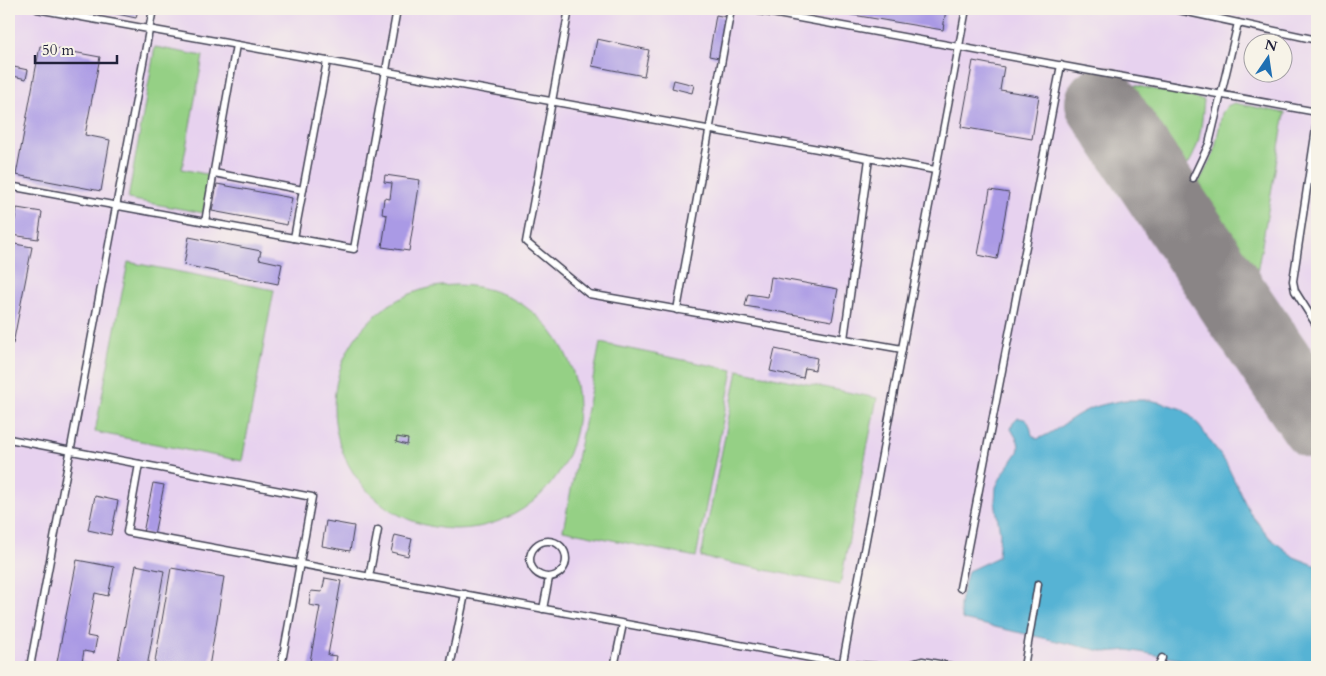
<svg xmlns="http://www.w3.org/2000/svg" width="1326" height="676" font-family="Cardo,serif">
<rect width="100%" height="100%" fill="#f7f3e8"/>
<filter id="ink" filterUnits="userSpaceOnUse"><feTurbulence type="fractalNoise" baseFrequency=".02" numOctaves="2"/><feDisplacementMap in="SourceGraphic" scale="10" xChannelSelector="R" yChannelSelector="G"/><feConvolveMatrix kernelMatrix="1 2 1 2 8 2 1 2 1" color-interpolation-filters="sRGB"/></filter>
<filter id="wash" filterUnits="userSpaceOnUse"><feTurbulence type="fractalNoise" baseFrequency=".0096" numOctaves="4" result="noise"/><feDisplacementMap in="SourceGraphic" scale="20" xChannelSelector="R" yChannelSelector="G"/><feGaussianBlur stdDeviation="1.12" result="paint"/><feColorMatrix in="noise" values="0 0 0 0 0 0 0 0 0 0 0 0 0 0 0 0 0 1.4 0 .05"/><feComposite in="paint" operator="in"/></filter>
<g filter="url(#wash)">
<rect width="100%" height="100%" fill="#f3e8d2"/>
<path fill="#e7d2ef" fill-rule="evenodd" d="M9 9H1317V667H9ZM1254 42H1284V72H1254Z"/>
<g fill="#95d085" stroke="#5c7960">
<path d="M155 47 203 56 182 169 210 175 203 213 128 199Z"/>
<path d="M1124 83 1204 100C1201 129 1201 150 1181 174Z"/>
<path d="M1234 103 1285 113 1256 279 1196 188 1214 153 1222 113 1227 106Z"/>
<path d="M128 262 274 290 242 461 95 432Z"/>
<circle cx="456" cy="407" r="122"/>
<path d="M600 343 733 370 696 557 563 530Z"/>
<path d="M738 370 877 398 840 585 701 557Z"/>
</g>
<path fill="#56b3d4" stroke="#3c6a88" d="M1125 400H1150L1166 404 1182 409 1195 420 1226 463 1250 513 1270 538 1294 557 1317 566V667H1223L1128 650 1106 652 963 620C955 608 965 585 968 571L998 557 1000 533 995 501 996 487 1002 475 1018 452 1019 447 1018 441 1011 429 1013 423 1018 418C1029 418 1030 425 1032 435L1037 439C1055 433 1067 420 1083 412 1096 405 1111 403 1125 400Z"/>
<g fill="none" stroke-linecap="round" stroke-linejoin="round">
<path stroke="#8a8586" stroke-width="74" d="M1102 103 1240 310 1317 423"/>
</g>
<g id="blocks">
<g fill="#aa9ae5">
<path d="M94 9H138L136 18Z"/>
<path d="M817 9H946L943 30Z"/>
<path d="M716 15 727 17 719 58 709 56Z"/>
<path d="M597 39 649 50 644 76 592 66Z"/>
<path d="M40 46 100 57 85 135 110 140 101 191 16 175Z"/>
<path d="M973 61 1004 67 1000 90 1039 96 1032 139 961 127Z"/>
<path d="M9 66 28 70 26 79 9 75Z"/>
<path d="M674 80 694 85 692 93 672 88Z"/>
<path d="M385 175 420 180 409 251 382 247 387 215 382 214 384 198 390 199 392 183 384 182Z"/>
<path d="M217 184 292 198 287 225 212 211Z"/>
<path d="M990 190 1009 193 997 259 978 255Z"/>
<path d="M9 203H12L10 217H9Z"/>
<path d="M17 208 42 212 38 239 12 235Z"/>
<path d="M189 237 261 251 259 259 282 264 278 284 184 265Z"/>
<path d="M9 243 32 247 13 344H9Z"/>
<path d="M771 277 838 289 832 321 745 306 748 294 768 297Z"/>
<path d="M775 349 817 358 815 370 805 368 803 378 770 371Z"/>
<path d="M397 437 408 439 407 445 396 442Z"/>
<path d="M153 483 164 485 154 535 143 533Z"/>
<path d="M95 496 118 501 111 535 88 530Z"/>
<path d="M326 521 354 526 350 551 322 546Z"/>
<path d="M395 535 412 539 408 556 391 552Z"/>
<path d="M77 560 114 567 108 596 95 593 87 636 97 638 94 653 84 651 82 662 105 667H56Z"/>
<path d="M136 565 164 571 147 667H117Z"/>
<path d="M171 568 224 577 209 667H154Z"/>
<path d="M325 578 341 581 328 655 337 656 335 667H309L320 607 309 605 311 591 322 592Z"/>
<path d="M9 640 12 641 10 654H9Z"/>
</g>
</g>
</g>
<g filter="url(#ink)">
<use href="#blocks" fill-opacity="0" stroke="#414052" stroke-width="1"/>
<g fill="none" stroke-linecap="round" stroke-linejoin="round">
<g stroke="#414052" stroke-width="9">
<g id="lane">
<path d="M37 9 935 170"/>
<path d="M569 9 526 242 589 294 902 349"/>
<path d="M749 9 1317 112"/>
<path d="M1174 9 1317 40"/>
<path d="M1317 122 1293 281 1295 291 1317 326"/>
<path d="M214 173 303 190"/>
<path d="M1193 178 1209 144 1238 23"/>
<path d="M9 186 354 249 397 9"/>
<path d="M205 222 236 45"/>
<path d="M294 238 327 61"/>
<path d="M677 310 731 9"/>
<path d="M844 339 869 159"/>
<path d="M9 439 312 497 281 667"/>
<path d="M139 464 127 532 843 664 887 667"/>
<circle cx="548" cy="559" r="18"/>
<path d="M369 577 378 530"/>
<path d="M960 588 1061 65"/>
<path d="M543 609 549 578"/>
<path d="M30 667 153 9"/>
<path d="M450 667 465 594"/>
<path d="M614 667 623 624"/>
<path d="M842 667 966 9"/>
<path d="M903 667 922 661 955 667"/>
<path d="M1024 667 1038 584"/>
<path d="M1158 667 1162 658"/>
</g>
</g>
<use href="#lane" stroke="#fff" stroke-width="6"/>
</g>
</g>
<rect width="1326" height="676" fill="none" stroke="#f7f3e8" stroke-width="30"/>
<g transform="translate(1268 58) rotate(13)"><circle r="24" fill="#f7f3e8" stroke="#a29fa3"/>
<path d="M0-4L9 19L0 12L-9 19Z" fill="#1f6fb2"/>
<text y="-8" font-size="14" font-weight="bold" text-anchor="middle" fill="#22223b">N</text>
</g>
<path d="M35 55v8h82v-8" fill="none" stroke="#22223b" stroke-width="2.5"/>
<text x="42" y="55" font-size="15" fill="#22223b" stroke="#f7f3e8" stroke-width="4" paint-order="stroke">50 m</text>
</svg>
